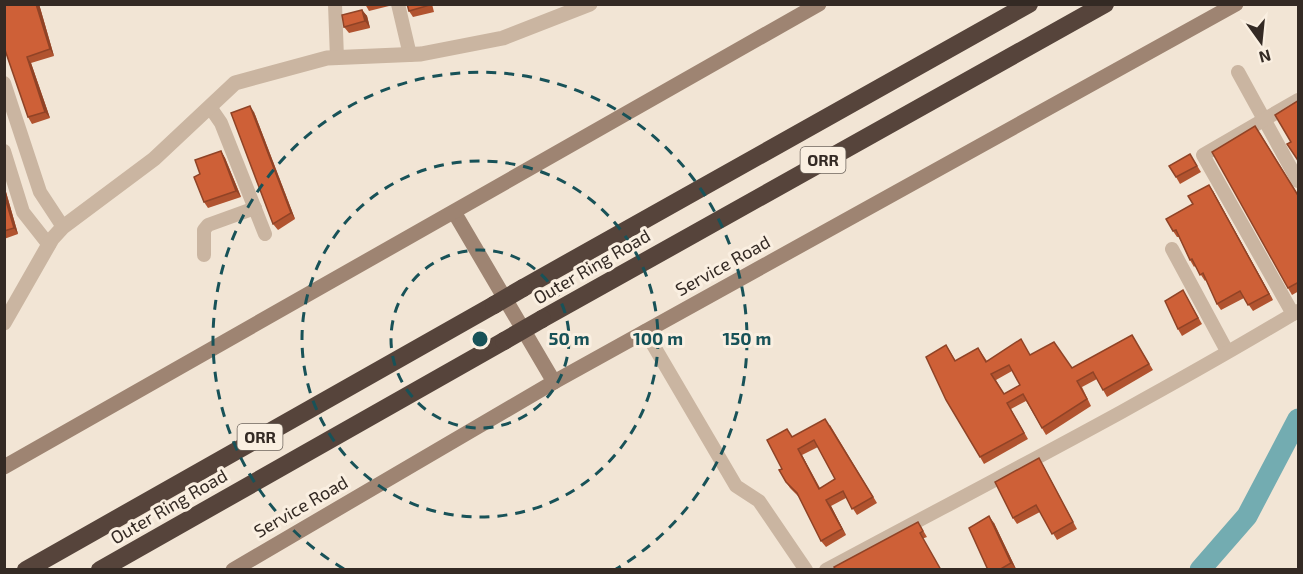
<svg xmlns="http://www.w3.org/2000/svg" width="1303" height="574" font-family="'Exo 2',sans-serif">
<rect width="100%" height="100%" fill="#f2e5d5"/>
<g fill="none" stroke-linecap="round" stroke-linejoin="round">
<path stroke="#73acb1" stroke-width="21" d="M1200 570 1247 516 1298 419"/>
<g stroke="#cab5a1" stroke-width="14">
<path d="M335 4 337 58"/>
<path d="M398 4 410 55"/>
<path d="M1238 72 1298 181"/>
<path d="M4 83 40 192 63 227"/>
<path d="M210 107 221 123 265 234"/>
<path d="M4 151 23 212 49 245"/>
<path d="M1172 249 1227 351"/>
<path d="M204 255V230L208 225 255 208"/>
<path d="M1293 314 1203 155 1298 100"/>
<path d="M645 331 736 486 759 501 806 570"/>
<path d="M826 570C984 485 1145 403 1298 311"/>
</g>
<path stroke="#cab5a1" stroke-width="15" d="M4 323 52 239 63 227 154 159 235 83 327 58 421 54 503 38 590 4"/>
<g stroke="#9e8472" stroke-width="15">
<path d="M454 212 554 382"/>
<path d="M4 467 819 4"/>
<path d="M233 570 554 382 1236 4"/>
</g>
<g stroke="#56443b" stroke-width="18">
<path d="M523 288 1029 4"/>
<path d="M542 319 1105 4"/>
<path d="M26 570 494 305"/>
<path d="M100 570 504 341"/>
</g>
<g stroke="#56443b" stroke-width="18">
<path d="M494 305 523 288"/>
<path d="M504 341 542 319"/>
</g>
</g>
<g fill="#b1532f" fill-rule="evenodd">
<path d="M4 4H39L54 56 31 63 50 118 32 124 28 117Z"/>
<path d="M365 4H389V6L369 11Z"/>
<path d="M407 4H432L434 12 413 17 409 11Z"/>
<path d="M362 10 367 16 370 28 349 33 344 27Z"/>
<path d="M254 112 295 219 278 230 273 224Z"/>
<path d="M1260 133 1299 196V291L1292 295 1288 288Z"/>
<path d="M221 151 225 158 241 197 208 208 204 202 200 174Z"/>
<path d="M1190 154 1201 172 1180 184 1176 177Z"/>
<path d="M4 185 18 234 4 239Z"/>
<path d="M1213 191 1273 300 1253 311 1244 298 1221 310 1217 304 1206 280 1205 281 1195 266 1194 267 1190 260 1179 237H1177L1173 231 1193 204Z"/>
<path d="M1187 297 1202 324 1182 336 1178 329Z"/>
<path d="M1132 335 1153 370 1107 397 1097 379 1082 387 1091 406 1046 435 1026 401 1011 409 1028 439 984 464 980 457 946 345 956 361 978 348 987 361 1031 355 1072 368ZM1012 371 1020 385 1004 394 996 380Z"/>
<path d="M830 425 877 503 857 515 846 498 831 506 846 535 826 547 821 541 799 497 790 488 786 482 782 469 793 437ZM818 447 835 479 820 488 802 455Z"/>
<path d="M1043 465 1077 529 1057 540 1040 512 1017 524 1013 518Z"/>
<path d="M918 522 927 537 836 570Z"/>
<path d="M994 523 1016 569 988 570Z"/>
</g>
<g fill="#904326">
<path d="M36 4H39L54 56 50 49Z"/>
<path d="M362 10 367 16 370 28 365 21Z"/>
<path d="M27 57 31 63 50 118 45 112Z"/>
<path d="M250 106 254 112 295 219 291 213Z"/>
<path d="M221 151 225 158 241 197 236 191Z"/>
<path d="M4 185 18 234 14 228 4 194Z"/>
<path d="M1209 185 1213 191 1273 300 1269 294Z"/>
<path d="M798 449 802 455 823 495 819 489Z"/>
<path d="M826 500 831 506 846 535 842 529Z"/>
<path d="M989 516 994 523 1016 569 1011 563Z"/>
</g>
<g fill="#ce6037" stroke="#904326" stroke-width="1.5" fill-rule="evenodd">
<path d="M4 4H36L50 49 27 57 45 112 28 117 4 47Z"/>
<path d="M407 4H430V5L409 11Z"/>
<path d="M362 10 365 21 344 27 342 15Z"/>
<path d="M1299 100V162L1287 144 1291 142 1275 115Z"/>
<path d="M250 106 291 213 273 224 231 113Z"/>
<path d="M1255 126 1299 197V282L1288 288 1212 152Z"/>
<path d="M221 151 236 191 204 202 194 177 200 174 195 160Z"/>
<path d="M1190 154 1197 166 1176 177 1169 166Z"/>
<path d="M1209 185 1269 294 1248 305 1240 291 1217 304 1203 273 1200 275 1192 259 1190 260 1176 230 1173 231 1166 219 1193 204 1188 196Z"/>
<path d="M4 194 14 228 4 231Z"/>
<path d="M1183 290 1198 318 1178 329 1165 301Z"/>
<path d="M1132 335 1149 364 1103 390 1093 372 1077 381 1087 399 1042 428 1023 394 1007 403 1024 433 980 457 946 400 926 357 946 345 955 361 978 348 986 362 1021 339 1030 355 1054 342 1072 368ZM1009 365 1020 385 1004 394 991 374Z"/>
<path d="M825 419 873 497 852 509 843 491 826 500 842 529 821 541 797 493 786 482 779 470 782 469 767 440 787 429 792 437ZM814 440 835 479 819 489 798 449Z"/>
<path d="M1039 458 1073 522 1052 534 1036 505 1013 518 995 482Z"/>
<path d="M989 516 1011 563 999 570H988L969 528Z"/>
<path d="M918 522 923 531 920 533 941 570H836L834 567Z"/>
</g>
<g fill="none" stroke="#185258" stroke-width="3" stroke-dasharray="10 8">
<circle cx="480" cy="339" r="89"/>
<circle cx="480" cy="339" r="178"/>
<path d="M344 569A267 267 0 1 1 616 569"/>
</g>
<g text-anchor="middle" stroke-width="6" stroke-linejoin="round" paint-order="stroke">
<g fill="#faefe1" stroke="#6f655d" stroke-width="1.5">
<rect x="800.5" y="147" width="45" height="26" rx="4.5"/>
<rect x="237.5" y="424" width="45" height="26" rx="4.5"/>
</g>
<g font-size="16" font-weight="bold" fill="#342a24">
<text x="823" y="166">ORR</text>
<text x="260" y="443">ORR</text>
</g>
<g font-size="18" fill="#342a24" stroke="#faefe1">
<text transform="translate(723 266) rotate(-29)" y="6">Service Road</text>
<text transform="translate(592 267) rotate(-30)" y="6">Outer Ring Road</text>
<text transform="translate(169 507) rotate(-30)" y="6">Outer Ring Road</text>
<text transform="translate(301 507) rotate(-30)" y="6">Service Road</text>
</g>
</g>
<circle cx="480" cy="339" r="9" fill="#185258" stroke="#faefe1" stroke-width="3"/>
<g font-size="18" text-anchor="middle" font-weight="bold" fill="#185258" stroke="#faefe1" stroke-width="6" stroke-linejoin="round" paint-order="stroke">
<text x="569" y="345">50 m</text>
<text x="658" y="345">100 m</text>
<text x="747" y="345">150 m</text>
</g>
<rect width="1303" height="574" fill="none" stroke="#342a24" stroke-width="12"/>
<g transform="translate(1261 42) rotate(165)" stroke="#faefe1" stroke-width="4.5" paint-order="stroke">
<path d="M0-4.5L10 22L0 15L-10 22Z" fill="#342a24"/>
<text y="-9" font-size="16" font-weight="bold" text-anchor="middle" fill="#342a24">N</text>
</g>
</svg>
